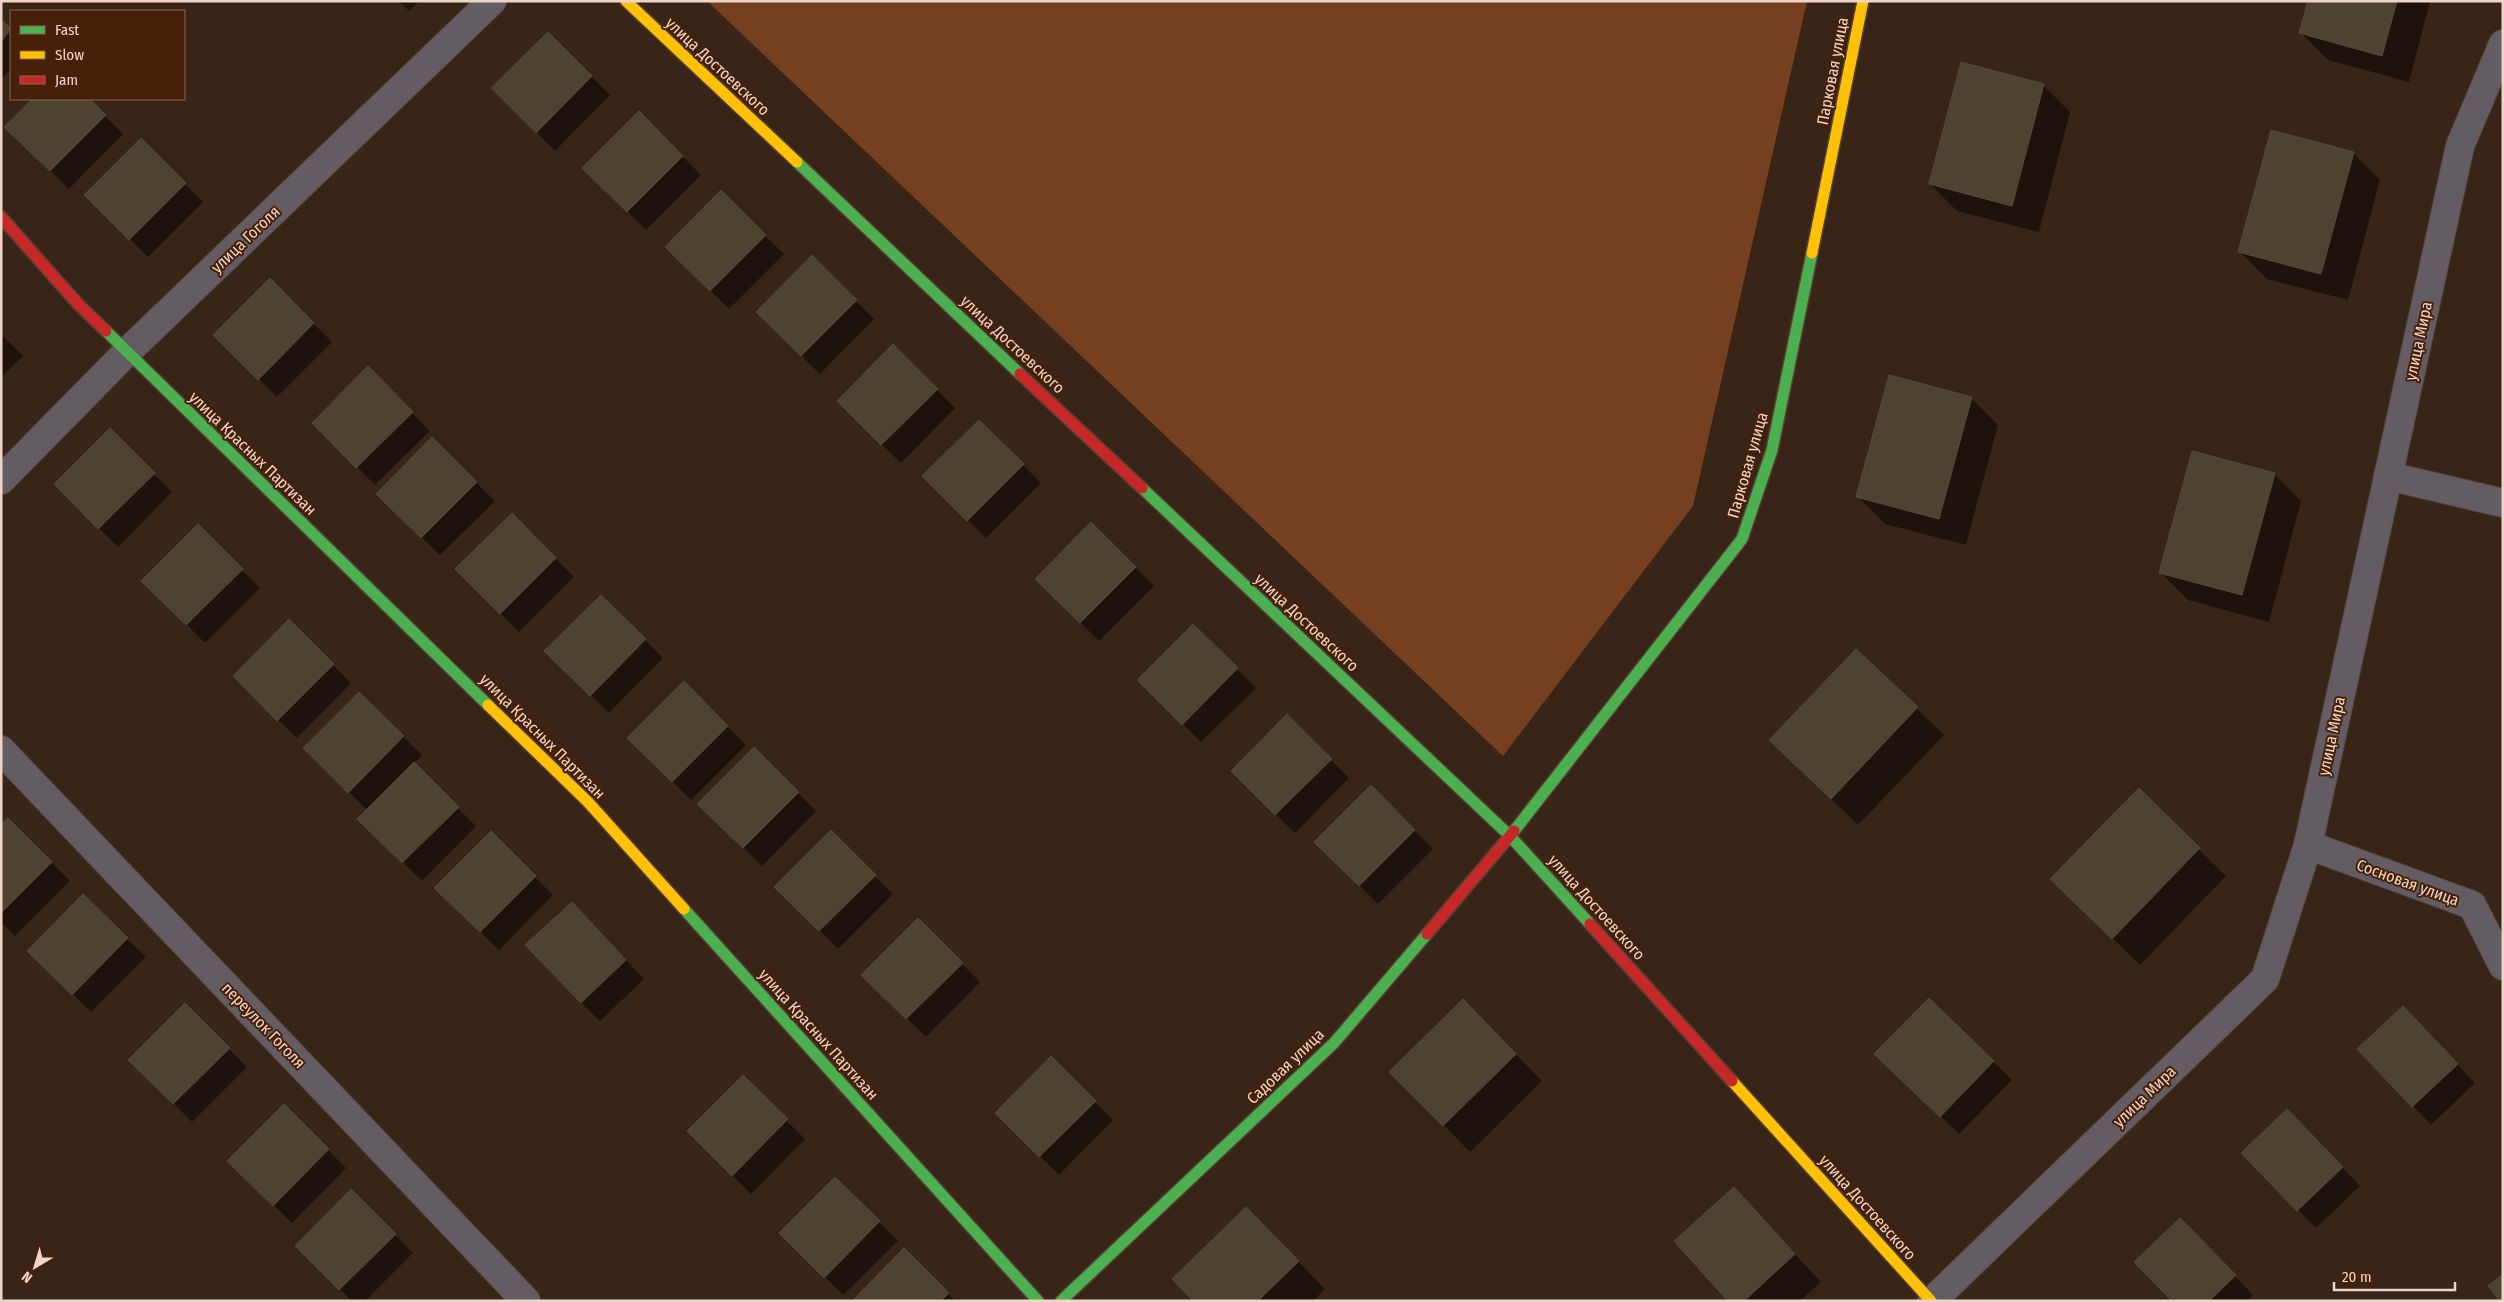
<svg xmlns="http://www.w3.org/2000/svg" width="2504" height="1302" font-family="'Fira Sans Condensed',sans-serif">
<rect width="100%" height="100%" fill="#392418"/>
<path fill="#763f20" d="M707 1H1807L1693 506 1503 756Z"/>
<g fill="#0007">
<path d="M399 1H419L409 11Z"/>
<path d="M2309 1H2430L2409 82 2328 60 2301 33Z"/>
<path d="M1 21 11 31V69L1 79Z"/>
<path d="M548 33 610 95 555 151 493 88Z"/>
<path d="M2043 85 2070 112 2039 232 1957 211 1930 184Z"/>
<path d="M34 99H88L123 134 69 189 6 127Z"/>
<path d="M639 113 701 175 646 230 584 168Z"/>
<path d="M141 140 203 202 148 257 86 195Z"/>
<path d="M2353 153 2380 180 2348 300 2267 279 2240 252Z"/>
<path d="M721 192 784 254 729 309 666 247Z"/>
<path d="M812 257 874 319 820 374 757 312Z"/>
<path d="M270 280 332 342 277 397 215 335Z"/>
<path d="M1 334 23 356 1 377Z"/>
<path d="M893 346 955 408 901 463 838 401Z"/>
<path d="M368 368 430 431 375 485 313 423Z"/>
<path d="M1971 398 1998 425 1966 545 1885 524 1858 497Z"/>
<path d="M979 421 1041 483 986 538 924 476Z"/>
<path d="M110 430 172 492 118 547 55 484Z"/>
<path d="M432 439 495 501 440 555 377 494Z"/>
<path d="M2274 474 2301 501 2269 622 2188 600 2161 573Z"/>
<path d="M512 515 574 577 519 632 457 569Z"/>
<path d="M1091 524 1154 586 1099 641 1037 579Z"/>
<path d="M198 526 260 588 205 643 143 581Z"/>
<path d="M601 596 663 658 609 713 546 651Z"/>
<path d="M289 621 351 683 297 738 234 676Z"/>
<path d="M1193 626 1256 688 1201 742 1139 680Z"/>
<path d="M1856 650 1944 735 1858 825 1798 767Z"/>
<path d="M684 683 746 745 691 800 629 738Z"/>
<path d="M359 693 422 755 413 764 476 826 422 881 359 819 367 810 305 748Z"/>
<path d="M1287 716 1349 778 1295 833 1232 771Z"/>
<path d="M754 749 816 811 762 866 699 804Z"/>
<path d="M1371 787 1433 849 1378 904 1316 842Z"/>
<path d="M2139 790 2226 876 2140 965 2079 906Z"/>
<path d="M8 819 70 881 15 936 1 922V826Z"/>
<path d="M831 832 893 894 838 949 776 887Z"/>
<path d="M491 833 553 895 499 950 436 888Z"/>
<path d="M83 896 146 957 91 1012 29 951Z"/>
<path d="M918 920 980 982 926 1037 863 975Z"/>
<path d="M590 922 644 979 600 1021 581 1003Z"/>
<path d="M1929 999 2012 1080 1959 1134 1894 1072Z"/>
<path d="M185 1005 247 1067 192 1122 130 1060Z"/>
<path d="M2421 1026 2475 1083 2431 1125 2359 1049Z"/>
<path d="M1490 1028 1542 1081 1470 1152 1391 1072Z"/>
<path d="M1051 1058 1113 1120 1059 1175 996 1113Z"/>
<path d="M743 1077 805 1139 751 1194 688 1131Z"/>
<path d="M284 1106 346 1168 292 1223 229 1161Z"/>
<path d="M2306 1129 2360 1186 2316 1228 2298 1210Z"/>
<path d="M835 1179 898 1241 843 1295 781 1233Z"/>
<path d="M1734 1189 1821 1282 1800 1301H1730Z"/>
<path d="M351 1191 413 1253 365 1301H352L296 1246Z"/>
<path d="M1273 1235 1325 1289 1313 1301H1195Z"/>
<path d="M2198 1238 2253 1295 2247 1301H2174Z"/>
<path d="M923 1268 955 1301H854Z"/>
</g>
<g fill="#4e4331" stroke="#544b3c">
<path d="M2308 1H2397L2382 56 2299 33Z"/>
<path d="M1 19 11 29 1 42Z"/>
<path d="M548 32 592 76 536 133 491 88Z"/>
<path d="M1961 62 2044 84 2012 206 1929 184Z"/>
<path d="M32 99H90L106 115 50 171 4 127Z"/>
<path d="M639 111 683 156 627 212 582 168Z"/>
<path d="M2271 130 2354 152 2321 274 2238 252Z"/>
<path d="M141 138 186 183 129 240 84 195Z"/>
<path d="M721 190 766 235 710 291 665 247Z"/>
<path d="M812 255 857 300 801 356 756 312Z"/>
<path d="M270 278 314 323 258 380 213 335Z"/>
<path d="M893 344 938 389 881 445 837 401Z"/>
<path d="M368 366 413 412 356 468 312 423Z"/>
<path d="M1889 375 1972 397 1939 519 1856 497Z"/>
<path d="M979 420 1024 464 967 521 922 476Z"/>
<path d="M110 428 155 473 98 529 54 484Z"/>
<path d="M432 437 477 482 421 538 376 494Z"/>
<path d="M2192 451 2275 473 2242 595 2159 573Z"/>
<path d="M512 513 556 558 500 614 455 569Z"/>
<path d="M1091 522 1136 567 1080 623 1035 579Z"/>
<path d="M198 524 243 569 186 625 141 581Z"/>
<path d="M601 595 646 639 590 696 544 651Z"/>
<path d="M289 619 334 664 277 721 233 676Z"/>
<path d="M1193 624 1238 668 1182 725 1137 680Z"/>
<path d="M1856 649 1918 707 1831 799 1769 740Z"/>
<path d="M684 681 728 726 672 782 627 738Z"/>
<path d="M359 692 404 736 348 793 303 748Z"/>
<path d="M1287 714 1332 759 1275 815 1231 771Z"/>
<path d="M754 747 799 792 743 848 697 804Z"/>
<path d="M414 762 459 807 402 863 357 819Z"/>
<path d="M1371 785 1415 830 1359 886 1314 842Z"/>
<path d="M2139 788 2200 848 2112 939 2050 879Z"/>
<path d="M8 818 52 862 1 913V824Z"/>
<path d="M831 830 876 875 819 931 774 887Z"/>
<path d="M491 831 536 876 480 932 434 888Z"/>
<path d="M83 894 128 938 72 995 27 951Z"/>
<path d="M572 902 626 960 581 1003 525 945Z"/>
<path d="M918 918 963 963 906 1019 861 975Z"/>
<path d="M1929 998 1994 1061 1940 1117 1874 1054Z"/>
<path d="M1463 999 1516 1054 1443 1126 1389 1072Z"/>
<path d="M185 1003 230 1048 173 1104 128 1060Z"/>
<path d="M2403 1006 2458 1064 2412 1107 2357 1049Z"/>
<path d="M1051 1056 1096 1101 1039 1157 995 1113Z"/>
<path d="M743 1075 788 1119 732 1176 687 1131Z"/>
<path d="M284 1104 329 1149 273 1206 227 1161Z"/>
<path d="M2287 1109 2343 1167 2297 1211 2241 1153Z"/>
<path d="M835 1177 880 1221 824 1278 779 1233Z"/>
<path d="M1734 1187 1795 1254 1744 1301H1728L1674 1241Z"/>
<path d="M351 1189 396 1234 339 1290 295 1246Z"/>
<path d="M1246 1207 1299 1261 1258 1301H1193L1172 1279Z"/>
<path d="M2180 1218 2236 1275 2209 1301H2172L2134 1262Z"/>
<path d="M904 1248 949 1293 941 1301H852Z"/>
<path d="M2503 1274V1301H2500L2488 1286Z"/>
</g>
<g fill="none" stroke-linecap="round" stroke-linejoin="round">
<g stroke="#544137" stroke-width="30">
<g id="street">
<path d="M2388 476 2503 503"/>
<path d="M1 480 127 352 492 1"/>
<path d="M1 750 526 1301"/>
<path d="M2308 845 2472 905 2503 966"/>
<path d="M1932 1301 2265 979 2308 845 2460 146 2503 44"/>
</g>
</g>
<g stroke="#544137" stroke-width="14">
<g id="fast">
<path d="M797 162 1020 374"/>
<path d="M106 331 488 705"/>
<path d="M1142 488 1510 836 1590 924"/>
<path d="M1514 831 1742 539 1772 450 1812 253"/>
<path d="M684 909 1038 1301"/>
<path d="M1061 1301 1334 1043 1427 934"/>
</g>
</g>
<g stroke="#544137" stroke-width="14">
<g id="slow">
<path d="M626 1 797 162"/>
<path d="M1812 253 1863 1"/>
<path d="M488 705 588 802 684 909"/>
<path d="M1732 1081 1931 1301"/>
</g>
</g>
<g stroke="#544137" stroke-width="14">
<g id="jam">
<path d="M1 217 78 304 106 331"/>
<path d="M1020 374 1142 488"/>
<path d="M1590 924 1732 1081"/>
<path d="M1427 934 1514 831"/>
</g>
</g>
<use href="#street" stroke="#635c63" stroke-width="28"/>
<use href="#fast" stroke="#4caf50" stroke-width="11"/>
<use href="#slow" stroke="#ffc107" stroke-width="11"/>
<use href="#jam" stroke="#c62828" stroke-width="11"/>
</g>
<g text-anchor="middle" stroke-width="4" stroke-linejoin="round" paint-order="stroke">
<g font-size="16" fill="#efd5c8" stroke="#47200a">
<text transform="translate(718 66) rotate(43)" y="6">улица Достоевского</text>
<text transform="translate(1832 71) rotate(-79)" y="6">Парковая улица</text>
<text transform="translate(245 239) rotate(-44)" y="6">улица Гоголя</text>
<text transform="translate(2418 341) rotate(-78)" y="6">улица Мира</text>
<text transform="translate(1013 344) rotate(43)" y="6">улица Достоевского</text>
<text transform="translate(253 453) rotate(44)" y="6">улица Красных Партизан</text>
<text transform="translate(1747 465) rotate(-74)" y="6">Парковая улица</text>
<text transform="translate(1307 622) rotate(43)" y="6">улица Достоевского</text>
<text transform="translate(543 736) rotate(45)" y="6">улица Красных Партизан</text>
<text transform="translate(2331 736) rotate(-78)" y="6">улица Мира</text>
<text transform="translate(2408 882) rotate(20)" y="6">Сосновая улица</text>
<text transform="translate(1597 907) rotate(48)" y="6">улица Достоевского</text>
<text transform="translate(264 1025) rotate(46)" y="6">переулок Гоголя</text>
<text transform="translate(819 1034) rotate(48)" y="6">улица Красных Партизан</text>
<text transform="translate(1285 1066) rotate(-44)" y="6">Садовая улица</text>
<text transform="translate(2144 1096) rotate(-44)" y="6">улица Мира</text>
<text transform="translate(1868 1207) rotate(48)" y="6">улица Достоевского</text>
</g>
</g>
<rect width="2504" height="1302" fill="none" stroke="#efd5c8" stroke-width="5"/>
<rect x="10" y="10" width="175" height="90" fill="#47200a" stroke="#8a6856"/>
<rect x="20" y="26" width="25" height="8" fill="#4caf50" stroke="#8a6856"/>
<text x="55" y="35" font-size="15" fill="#efd5c8">Fast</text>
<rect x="20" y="51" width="25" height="8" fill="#ffc107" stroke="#8a6856"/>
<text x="55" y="60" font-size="15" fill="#efd5c8">Slow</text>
<rect x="20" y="76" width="25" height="8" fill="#c62828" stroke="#8a6856"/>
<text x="55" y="85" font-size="15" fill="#efd5c8">Jam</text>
<g transform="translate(35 1267) rotate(218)" stroke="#47200a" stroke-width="4" paint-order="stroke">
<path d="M0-4L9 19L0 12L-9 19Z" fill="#efd5c8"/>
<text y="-8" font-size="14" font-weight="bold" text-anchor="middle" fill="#efd5c8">N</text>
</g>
<path d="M2334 1282v8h121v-8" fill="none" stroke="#efd5c8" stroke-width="2.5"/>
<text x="2342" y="1282" font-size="15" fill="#efd5c8" stroke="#47200a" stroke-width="4" paint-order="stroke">20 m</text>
</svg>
